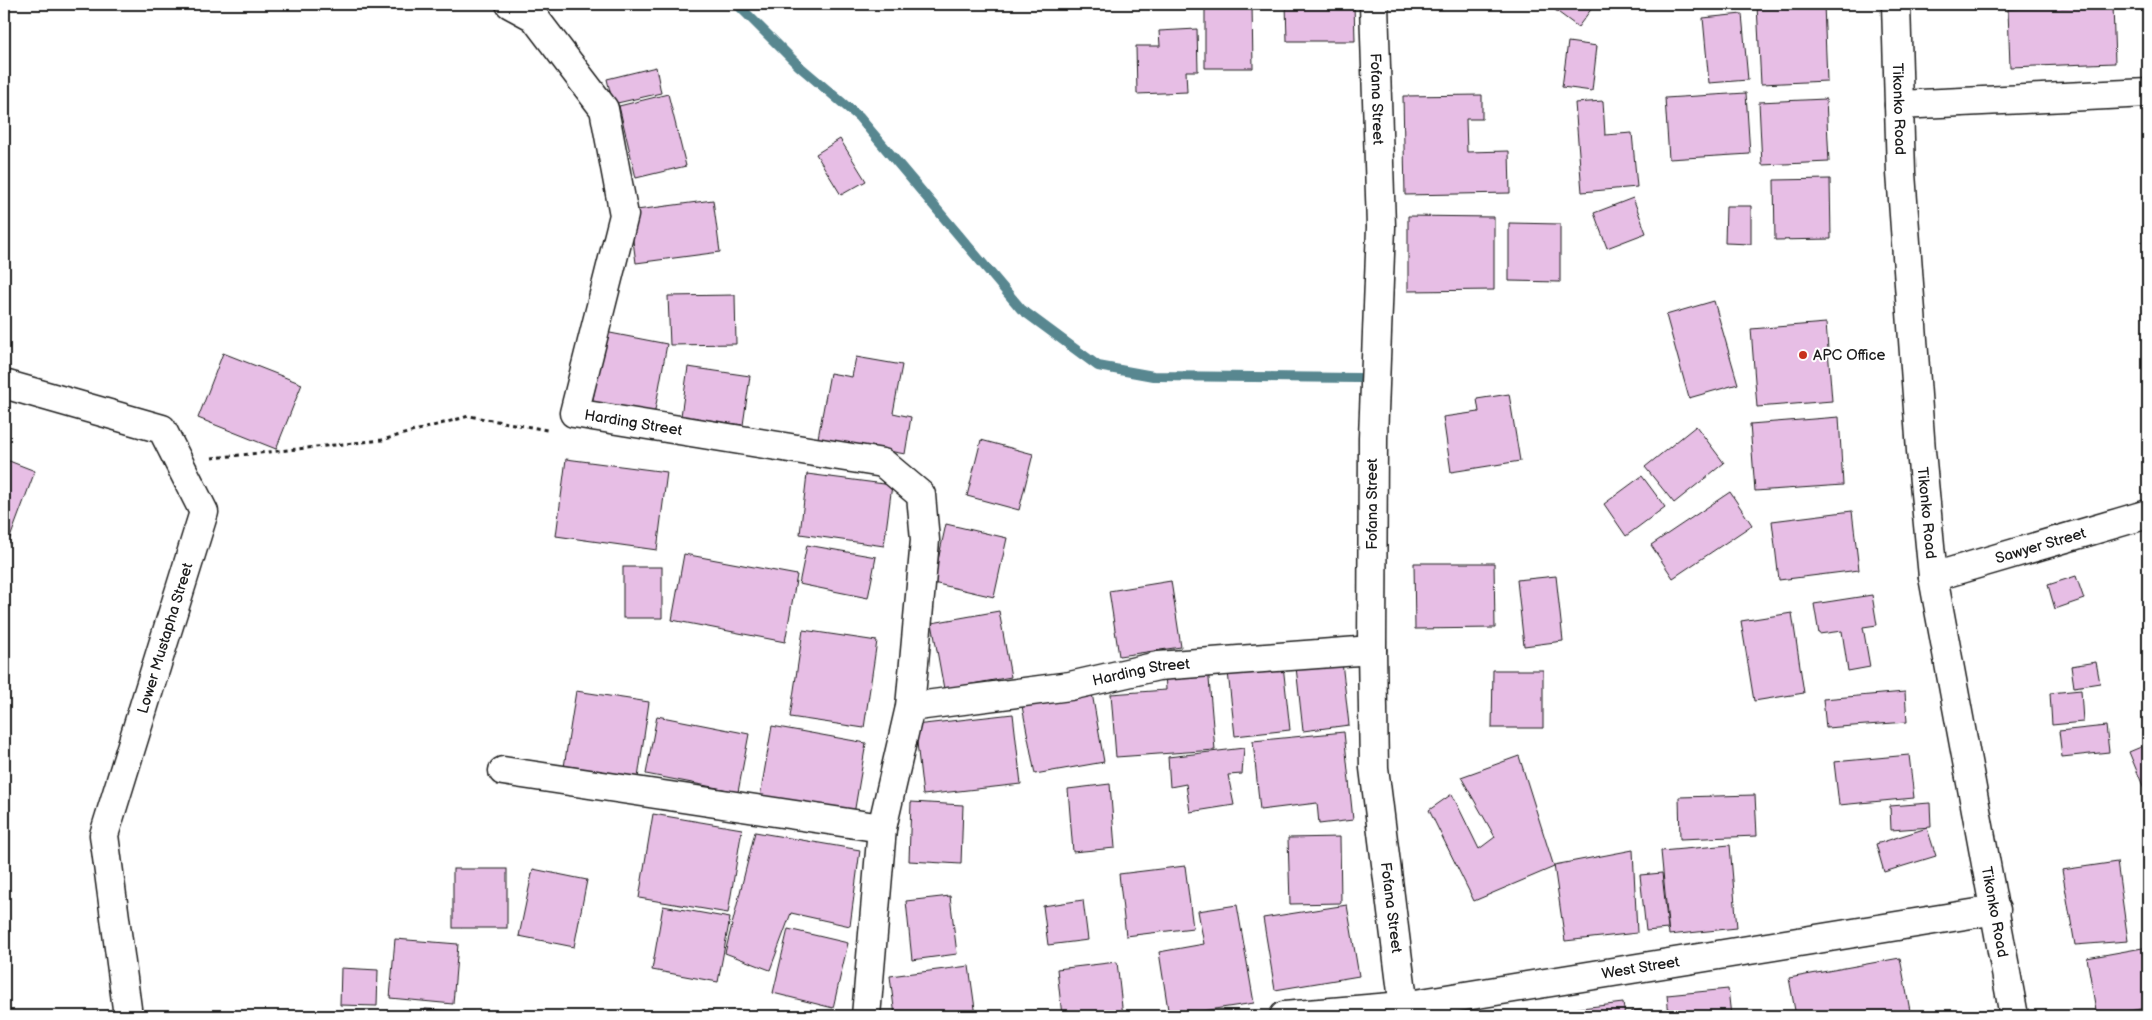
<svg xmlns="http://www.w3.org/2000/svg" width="2152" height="1020" font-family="'Balsamiq Sans',sans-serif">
<rect width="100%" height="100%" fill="#fff"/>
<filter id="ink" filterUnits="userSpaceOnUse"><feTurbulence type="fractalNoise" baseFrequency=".02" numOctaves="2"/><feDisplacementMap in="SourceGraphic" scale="10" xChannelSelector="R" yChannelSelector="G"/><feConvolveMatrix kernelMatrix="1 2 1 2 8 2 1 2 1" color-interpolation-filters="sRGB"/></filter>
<g filter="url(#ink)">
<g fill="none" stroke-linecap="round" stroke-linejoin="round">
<path stroke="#588790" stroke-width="10" d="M737 4 799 66 859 117 1021 309 1098 366 1153 376 1359 378"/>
</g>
<g fill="#e7bee5" stroke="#1c1c1c">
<path d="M1121 4H1148L1147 7Z"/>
<path d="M1286 4H1354L1355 41H1287Z"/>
<path d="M1547 4H1595L1578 27Z"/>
<path d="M1824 4 1827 81 1761 84 1757 5Z"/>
<path d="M1205 5H1252L1253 68H1205Z"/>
<path d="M2113 5 2115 63 2010 67 2008 9Z"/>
<path d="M1742 14 1748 80 1709 83 1703 18Z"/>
<path d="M1197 29 1198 71H1186L1187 92 1137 94 1136 46H1160L1159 31Z"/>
<path d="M1568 42 1597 46 1592 91 1562 87Z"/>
<path d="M656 67 661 93 613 104 607 79Z"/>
<path d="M1746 93 1750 154 1669 159 1665 98Z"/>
<path d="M668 94 686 166 636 178 619 106Z"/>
<path d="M1482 95V119H1466L1467 152 1509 151 1510 193 1405 195 1403 96Z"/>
<path d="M1826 99 1829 162 1762 165 1759 102Z"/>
<path d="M1603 101 1605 135 1632 133 1637 187 1582 192 1575 103Z"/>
<path d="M840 139 866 181 841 195 816 154Z"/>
<path d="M1830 179 1831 239 1775 240 1774 180Z"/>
<path d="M1633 198 1646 233 1607 248 1594 213Z"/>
<path d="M713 200 720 252 636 263 629 211Z"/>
<path d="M1726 206H1751V244L1725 243Z"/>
<path d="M1408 216 1494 217V290L1408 291Z"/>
<path d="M1509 223 1560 224V282L1509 281Z"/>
<path d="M735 295 736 344 670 345 668 296Z"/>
<path d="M1714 301 1738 384 1689 398 1666 315Z"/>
<path d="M1826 323 1832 401 1757 407 1751 329Z"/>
<path d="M605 332 667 344 654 416 592 405Z"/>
<path d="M223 353 302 384 276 449 198 418Z"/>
<path d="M856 357 902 365 893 413 911 417 905 454 818 438 830 373 852 377Z"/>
<path d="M688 367 750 376 743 425 681 416Z"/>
<path d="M1509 394 1520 461 1451 472 1443 417 1479 412 1477 399Z"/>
<path d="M1839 417 1843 485 1755 491 1750 424Z"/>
<path d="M1696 426 1724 463 1674 503 1645 467Z"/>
<path d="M981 440 1033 454 1019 510 967 496Z"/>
<path d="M4 459 35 471 4 554Z"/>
<path d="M566 459 667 472 657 550 556 536Z"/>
<path d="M807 474 892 485 884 546 800 534Z"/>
<path d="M1642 476 1665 507 1626 536 1604 504Z"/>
<path d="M1730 492 1752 525 1673 578 1651 545Z"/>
<path d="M1852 511 1859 570 1779 580 1772 521Z"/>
<path d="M946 524 1007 538 994 597 933 583Z"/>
<path d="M807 545 876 557 868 598 799 584Z"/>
<path d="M684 554 797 575 785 642 672 620Z"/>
<path d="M1414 563H1494L1495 628 1415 629Z"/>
<rect x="623" y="567" width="39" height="51"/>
<path d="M1556 576 1563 641 1524 646 1517 580Z"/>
<path d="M2076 576 2084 599 2055 609 2048 585Z"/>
<path d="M1171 581 1181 647 1119 656 1109 591Z"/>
<path d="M1872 595 1877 625 1863 627 1870 667 1848 671 1842 631 1819 634 1814 604Z"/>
<path d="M999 611 1011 677 944 689 932 623Z"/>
<path d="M1792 613 1804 693 1754 701 1741 621Z"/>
<path d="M803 630 877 641 864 728 790 717Z"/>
<path d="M1342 662 1349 725 1303 731 1296 667Z"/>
<path d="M2096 662 2100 683 2074 687 2071 666Z"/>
<path d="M1283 665 1290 730 1235 736 1228 672Z"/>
<path d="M1208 667 1215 750 1116 757 1111 694 1166 690 1165 670Z"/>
<path d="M1493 670H1543V728H1492Z"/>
<path d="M2081 690 2083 722 2052 725 2050 693Z"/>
<path d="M576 691 649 702 638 778 564 767Z"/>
<path d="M1905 692 1907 722 1826 728 1823 699Z"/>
<path d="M1092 693 1104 762 1035 774 1022 706Z"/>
<path d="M1013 714 1021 784 923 795 915 725Z"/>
<path d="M657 716 749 734 738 792 646 774Z"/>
<path d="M772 726 866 743 854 814 760 797Z"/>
<path d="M2106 726 2109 752 2062 757 2059 731Z"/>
<path d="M1344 732 1353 820 1319 824 1317 803 1260 810 1253 741Z"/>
<path d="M2148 744V798L2129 752Z"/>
<path d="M1244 748 1242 774 1228 775 1234 805 1190 812 1186 784 1170 787 1168 757Z"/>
<path d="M1909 755 1914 798 1839 805 1834 762Z"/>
<path d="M1519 756 1554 867 1474 901 1429 810 1452 794 1479 849 1495 837 1461 777Z"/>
<path d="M1110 784 1115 848 1073 852 1068 789Z"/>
<path d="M1755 795 1757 836 1680 839 1679 797Z"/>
<path d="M911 802 963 805 961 864 909 861Z"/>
<path d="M1930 803 1931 827 1891 830 1890 806Z"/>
<path d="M653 814 742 829 728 913 639 898Z"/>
<path d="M1927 828 1936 856 1884 872 1876 844Z"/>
<path d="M755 832 860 850 850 926 791 913 770 970 725 953Z"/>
<path d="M1340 837 1341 903 1290 904 1288 838Z"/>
<path d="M1730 845 1737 928 1669 935 1661 851Z"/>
<path d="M1633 850 1637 933 1565 941 1554 865Z"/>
<path d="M2117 862 2128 941 2075 945 2062 870Z"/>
<path d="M1185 866 1193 928 1126 936 1119 874Z"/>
<rect x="453" y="869" width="54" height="59"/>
<path d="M533 869 587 880 574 947 519 936Z"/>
<path d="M1662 873 1668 929 1646 931 1640 875Z"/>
<path d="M950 896 957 954 912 960 906 901Z"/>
<path d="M1083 900 1088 940 1048 945 1043 906Z"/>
<path d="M1237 905 1254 1003 1169 1016 1159 952 1204 944 1198 911Z"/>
<path d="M1347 905 1359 976 1275 990 1263 918Z"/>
<path d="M663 906 730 918 718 982 652 970Z"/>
<path d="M788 929 848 943 833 1008 773 993Z"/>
<path d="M395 939 458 944 453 1004 390 998Z"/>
<path d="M2148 947V1008L2097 1016 2087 958Z"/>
<path d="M1900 958 1911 1016H1796L1789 978Z"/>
<path d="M1117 962 1123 1016H1062L1057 969Z"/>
<path d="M969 966 976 1016H895L890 976Z"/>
<path d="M341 968 378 970 377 1006 340 1005Z"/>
<path d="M1728 989 1731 1016H1669L1667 995Z"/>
<path d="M1623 1003 1625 1016H1557L1556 1011Z"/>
<path d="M425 1009 474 1012 473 1016H424Z"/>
<path d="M1643 1010 1644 1016H1632V1011Z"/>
<path d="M330 1011 389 1014V1016H330Z"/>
<path d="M609 1011 634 1016H608Z"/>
</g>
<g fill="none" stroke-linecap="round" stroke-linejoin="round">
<g stroke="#1c1c1c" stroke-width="31">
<g id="minor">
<path id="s1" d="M510 4 534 17 604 109 624 215 574 413 883 463 921 495 925 540 910 707 882 828 866 1016"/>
<path id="s2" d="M1374 4 1381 227 1373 438 1372 650 1374 768 1405 1016"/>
<path d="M1899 105 2148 93"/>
<path d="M4 384 162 429 204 512 104 835 128 1016"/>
<path id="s3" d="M1933 577 2148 514"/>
<path id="s4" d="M910 707 1070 686 1158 666 1372 650"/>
<path d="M503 771 882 828"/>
<path id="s5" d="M1284 1016 1403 1006 1996 910"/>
</g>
</g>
<g stroke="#1c1c1c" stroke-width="31">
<g id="tertiary">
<path id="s6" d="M1896 4 1901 173 1921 451 1933 577 2014 1016"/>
</g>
</g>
<path stroke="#1c1c1c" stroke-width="3" stroke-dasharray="4 4" stroke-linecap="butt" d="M212 458 382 440 469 416 547 430"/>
<use href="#minor" stroke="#fff" stroke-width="28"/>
<use href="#tertiary" stroke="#fff" stroke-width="28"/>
</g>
</g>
<circle fill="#c8321e" stroke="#fff" stroke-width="2" cx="1803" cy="355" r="5"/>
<g text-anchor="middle" stroke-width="4" stroke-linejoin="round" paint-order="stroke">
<g font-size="15" fill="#1c1c1c" stroke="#fff">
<text dy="5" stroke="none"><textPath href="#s2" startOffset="95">Fofana Street</textPath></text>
<text dy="5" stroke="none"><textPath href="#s6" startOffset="105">Tikonko Road</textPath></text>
<text dy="5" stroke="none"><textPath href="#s1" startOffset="515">Harding Street</textPath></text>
<text transform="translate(1372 504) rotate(-90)" y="5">Fofana Street</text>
<text dy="5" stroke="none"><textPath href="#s6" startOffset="510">Tikonko Road</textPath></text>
<text dy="5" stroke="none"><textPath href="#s3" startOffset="112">Sawyer Street</textPath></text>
<text transform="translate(165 638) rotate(-73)" y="5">Lower Mustapha Street</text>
<text dy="5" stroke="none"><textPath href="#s4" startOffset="234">Harding Street</textPath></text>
<text dy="5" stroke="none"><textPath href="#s2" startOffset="905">Fofana Street</textPath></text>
<text dy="5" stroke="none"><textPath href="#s6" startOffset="915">Tikonko Road</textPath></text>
<text dy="5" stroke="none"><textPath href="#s5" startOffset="360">West Street</textPath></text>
</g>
<g font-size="15" fill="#1c1c1c" stroke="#fff" text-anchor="start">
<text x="1813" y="360">APC Office</text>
</g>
</g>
<rect width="2152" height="1020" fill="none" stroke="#fff" stroke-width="20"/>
<rect x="10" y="10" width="2132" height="1000" fill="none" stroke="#1c1c1c" stroke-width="2" filter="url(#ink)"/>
</svg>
